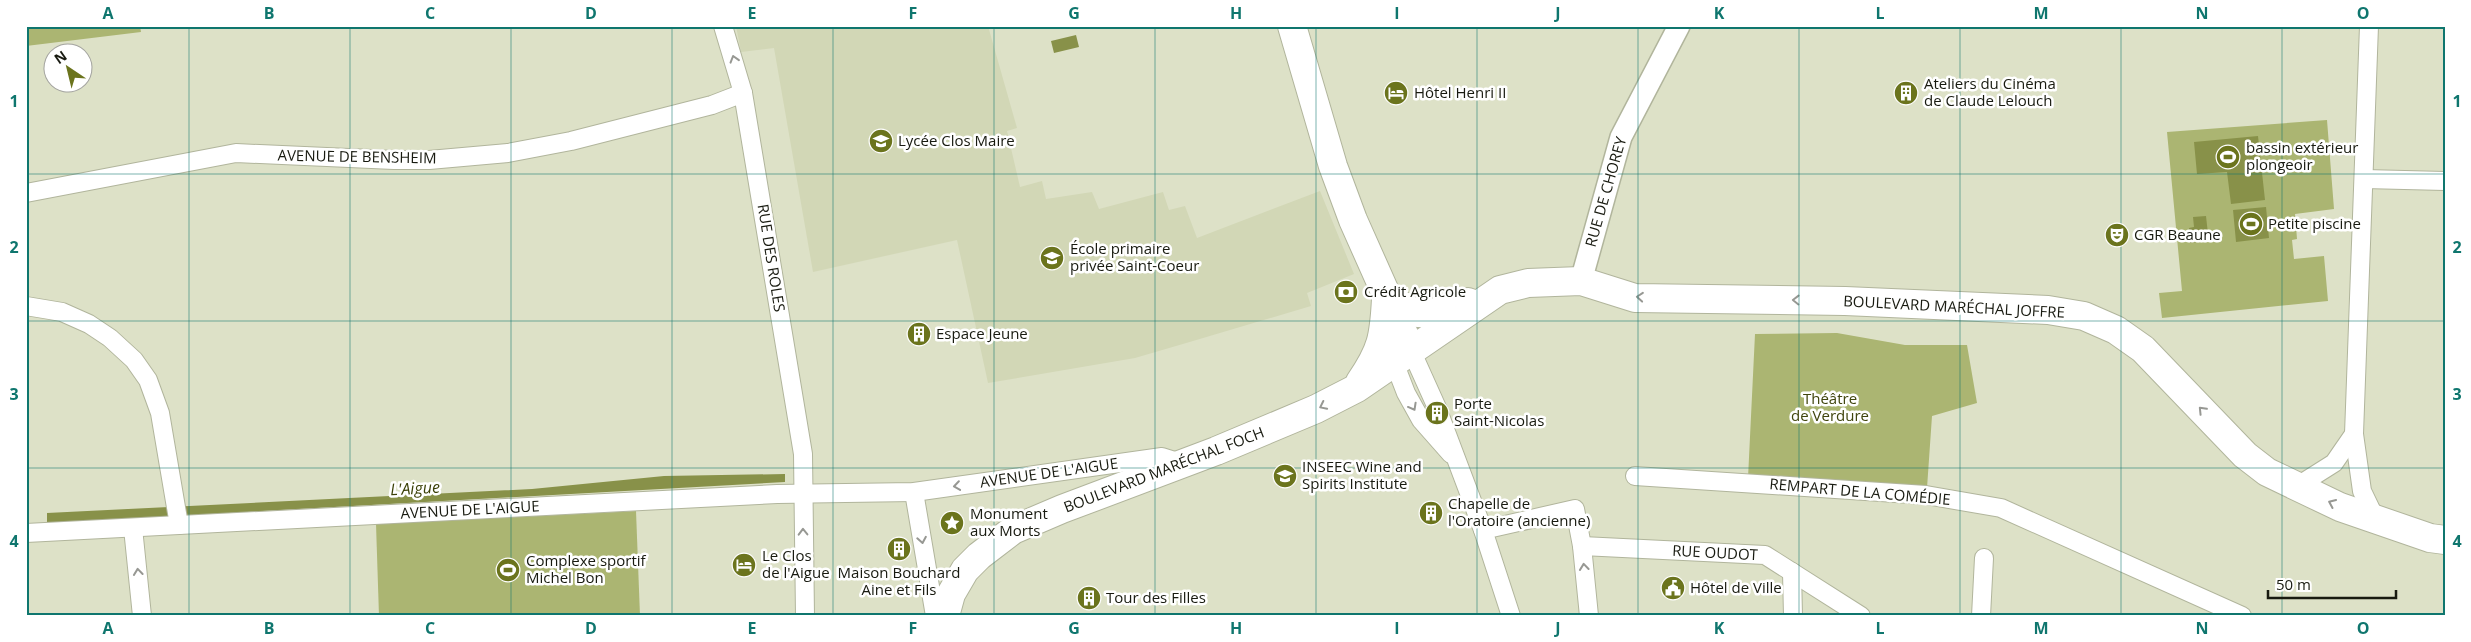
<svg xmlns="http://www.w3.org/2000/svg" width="2471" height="642" font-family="'Open Sans',sans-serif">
<rect width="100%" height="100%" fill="#dde1c7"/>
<path fill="#d2d7b6" d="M736 26H988L1017 128 1007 131 1020 187 1042 181 1046 199 1092 192 1099 209 1163 192 1169 210 1185 206 1197 238 1320 191 1354 274 1307 293 1311 306 1193 341 1135 358 988 383 957 240 813 272 774 48 741 52Z"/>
<g fill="#abb572">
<path d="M26 26H140L141 32 26 46Z"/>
<path d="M2327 120 2334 209 2295 214 2297 239 2292 240 2294 259 2324 256 2328 301 2162 318 2159 293 2182 291 2167 132Z"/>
<path d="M1837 333 1905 345H1967L1977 403 1932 416 1927 488 1748 478 1755 334Z"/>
<path d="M636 511 640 616H379L376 524Z"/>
</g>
<g fill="#889149">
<path d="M1076 35 1079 47 1054 53 1051 41Z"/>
<path d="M2258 136 2265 200 2231 204 2227 172 2197 174 2194 142Z"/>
<path d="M2266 207 2269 238 2236 242 2233 210Z"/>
<path d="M2206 216 2208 234H2204L2205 241 2190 243 2189 228 2194 227 2193 217Z"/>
<path d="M785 474V482L47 523V513L532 489 664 476Z"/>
</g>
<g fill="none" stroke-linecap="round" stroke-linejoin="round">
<g stroke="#b1b59c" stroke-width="20">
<g id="minor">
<path d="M723 26 743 93 803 454 805 616"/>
<path d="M2369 26 2354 434 2362 491 2376 520"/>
<path d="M2364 179 2445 181"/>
<path d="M26 193 236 153 394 160H429L508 153 571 141 712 105 743 93"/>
<path d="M26 306 62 312 89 324 110 338 134 360 148 380 160 413 179 525"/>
<path d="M1411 350 1438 410"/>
<path d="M1394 362 1406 393 1421 420 1451 454"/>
<path d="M1440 416 1483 530 1511 616"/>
<path d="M1635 476 1926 495 2001 508 2242 616"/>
<path d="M2296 487 2334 463 2354 434"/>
<path d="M914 492 935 616"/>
<path d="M133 528 142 616"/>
<path d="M1483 530 1575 509 1582 546 1589 616"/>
<path d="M26 533 777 494 914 492 1162 457 1181 463"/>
<path d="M1582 546 1765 555 1861 616"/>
<path d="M1792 572 1793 616"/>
<path d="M1981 616 1984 558"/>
</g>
</g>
<g stroke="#b1b59c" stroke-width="24">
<path id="tertiary" d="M1581 281 1621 137 1679 26"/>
</g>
<g stroke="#b1b59c" stroke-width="30">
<g id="primary">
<path d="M1292 26 1333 166 1353 220 1411 350"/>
<path d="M1386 295C1395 300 1404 308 1414 312 1431 317 1452 307 1468 302"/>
<path d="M1360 382C1382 350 1384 337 1386 299"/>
<path d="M945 616 951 594 965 570 979 556 1013 530 1062 509 1216 451 1316 409 1357 388 1500 290 1528 283 1581 281 1635 298 1845 301 2048 310 2084 316 2116 330 2143 349 2245 455 2267 472 2340 507 2430 538 2445 540"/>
</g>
</g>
<use href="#minor" stroke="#fff" stroke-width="18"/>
<use href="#tertiary" stroke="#fff" stroke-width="21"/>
<use href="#primary" stroke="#fff" stroke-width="28"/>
</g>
<defs><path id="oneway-chevron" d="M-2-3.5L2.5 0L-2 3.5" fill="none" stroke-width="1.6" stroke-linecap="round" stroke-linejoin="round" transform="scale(1.25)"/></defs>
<g stroke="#979893">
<use href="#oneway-chevron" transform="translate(734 59) rotate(-107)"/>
<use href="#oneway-chevron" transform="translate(1640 297) rotate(-175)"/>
<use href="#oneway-chevron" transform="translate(1796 300) rotate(-179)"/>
<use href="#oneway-chevron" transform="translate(1323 406) rotate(154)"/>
<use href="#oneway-chevron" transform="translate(1413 407) rotate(61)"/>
<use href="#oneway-chevron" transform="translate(2202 410) rotate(-134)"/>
<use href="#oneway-chevron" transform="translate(957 486) rotate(172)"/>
<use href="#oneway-chevron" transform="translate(2332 503) rotate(-156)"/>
<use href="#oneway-chevron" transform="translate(803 532) rotate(-91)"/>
<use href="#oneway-chevron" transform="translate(922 540) rotate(80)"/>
<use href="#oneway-chevron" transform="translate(1584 567) rotate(-96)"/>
<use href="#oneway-chevron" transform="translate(138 572) rotate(-96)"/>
</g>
<path fill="none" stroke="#0f766e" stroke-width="1" stroke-opacity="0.55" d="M189 26V616M350 26V616M511 26V616M672 26V616M833 26V616M994 26V616M1155 26V616M1316 26V616M1477 26V616M1638 26V616M1799 26V616M1960 26V616M2121 26V616M2282 26V616M26 174H2445M26 321H2445M26 468H2445"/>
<defs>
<g id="hotel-disc" transform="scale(1.25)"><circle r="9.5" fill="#6b741d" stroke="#fff"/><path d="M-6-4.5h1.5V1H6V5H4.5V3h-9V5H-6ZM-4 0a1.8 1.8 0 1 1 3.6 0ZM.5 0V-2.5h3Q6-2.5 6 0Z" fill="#fff"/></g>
<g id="building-disc" transform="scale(1.25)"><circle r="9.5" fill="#6b741d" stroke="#fff"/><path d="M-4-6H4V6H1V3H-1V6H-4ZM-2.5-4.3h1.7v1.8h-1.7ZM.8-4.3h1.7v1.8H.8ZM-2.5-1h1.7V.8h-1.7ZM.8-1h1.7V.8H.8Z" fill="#fff"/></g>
<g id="school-disc" transform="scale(1.25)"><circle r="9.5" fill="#6b741d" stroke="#fff"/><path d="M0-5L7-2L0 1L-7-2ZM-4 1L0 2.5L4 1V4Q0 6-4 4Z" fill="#fff"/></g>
<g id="stadium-disc" transform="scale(1.25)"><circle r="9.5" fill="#6b741d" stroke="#fff"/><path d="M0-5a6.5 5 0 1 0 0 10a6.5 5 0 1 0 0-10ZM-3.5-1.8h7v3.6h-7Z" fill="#fff"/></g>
<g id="theatre-disc" transform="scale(1.25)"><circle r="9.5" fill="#6b741d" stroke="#fff"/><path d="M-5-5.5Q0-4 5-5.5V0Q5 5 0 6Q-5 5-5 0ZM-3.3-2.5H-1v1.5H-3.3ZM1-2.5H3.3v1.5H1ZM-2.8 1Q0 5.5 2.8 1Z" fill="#fff"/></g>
<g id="bank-disc" transform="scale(1.25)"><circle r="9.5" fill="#6b741d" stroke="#fff"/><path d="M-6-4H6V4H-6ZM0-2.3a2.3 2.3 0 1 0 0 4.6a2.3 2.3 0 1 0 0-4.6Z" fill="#fff"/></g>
<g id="university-disc" transform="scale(1.25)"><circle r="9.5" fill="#6b741d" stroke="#fff"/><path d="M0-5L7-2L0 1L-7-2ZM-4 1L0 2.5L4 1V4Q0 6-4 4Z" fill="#fff"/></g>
<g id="sight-disc" transform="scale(1.25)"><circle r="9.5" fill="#6b741d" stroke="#fff"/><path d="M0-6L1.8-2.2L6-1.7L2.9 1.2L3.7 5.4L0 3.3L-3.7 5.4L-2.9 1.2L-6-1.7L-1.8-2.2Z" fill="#fff"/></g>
<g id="civic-disc" transform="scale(1.25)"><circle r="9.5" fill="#6b741d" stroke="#fff"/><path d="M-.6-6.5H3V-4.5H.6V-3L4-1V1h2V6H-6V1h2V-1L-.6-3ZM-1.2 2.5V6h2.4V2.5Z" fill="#fff"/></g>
</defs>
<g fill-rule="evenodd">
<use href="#hotel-disc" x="1396" y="93"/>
<use href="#building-disc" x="1906" y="93"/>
<use href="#school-disc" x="881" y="141"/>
<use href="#stadium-disc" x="2228" y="157"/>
<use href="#stadium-disc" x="2251" y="224"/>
<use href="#theatre-disc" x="2117" y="235"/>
<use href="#school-disc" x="1052" y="258"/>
<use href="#bank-disc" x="1346" y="292"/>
<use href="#building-disc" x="919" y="334"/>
<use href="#building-disc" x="1437" y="413"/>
<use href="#university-disc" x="1285" y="476"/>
<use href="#building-disc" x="1431" y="513"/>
<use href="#sight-disc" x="952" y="523"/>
<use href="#building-disc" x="899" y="549"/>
<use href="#hotel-disc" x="744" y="565"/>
<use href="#stadium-disc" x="508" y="570"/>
<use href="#civic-disc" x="1673" y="588"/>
<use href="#building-disc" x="1089" y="598"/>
</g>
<g text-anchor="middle" stroke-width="5" stroke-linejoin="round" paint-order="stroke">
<g font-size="15" fill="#181a10" stroke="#fff" text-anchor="start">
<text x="1924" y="89">Ateliers du Cinéma<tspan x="1924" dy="17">de Claude Lelouch</tspan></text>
<text x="1414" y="98">Hôtel Henri II</text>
<text x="898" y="146">Lycée Clos Maire</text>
<text x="2246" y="153">bassin extérieur<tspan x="2246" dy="17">plongeoir</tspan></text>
<text x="2268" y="229">Petite piscine</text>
<text x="2134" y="240">CGR Beaune</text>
<text x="1070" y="254">École primaire<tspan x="1070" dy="17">privée Saint-Coeur</tspan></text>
<text x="1364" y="297">Crédit Agricole</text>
<text x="936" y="339">Espace Jeune</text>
<text x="1454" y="409">Porte<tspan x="1454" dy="17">Saint-Nicolas</tspan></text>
<text x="1302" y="472">INSEEC Wine and<tspan x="1302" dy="17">Spirits Institute</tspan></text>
<text x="1448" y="509">Chapelle de<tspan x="1448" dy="17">l'Oratoire (ancienne)</tspan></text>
<text x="970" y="519">Monument<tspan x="970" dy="17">aux Morts</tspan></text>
<text x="762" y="561">Le Clos<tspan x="762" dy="17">de l'Aigue</tspan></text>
<text x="526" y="566">Complexe sportif<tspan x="526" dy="17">Michel Bon</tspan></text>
<text x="899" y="578" text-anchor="middle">Maison Bouchard<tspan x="899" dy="17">Aine et Fils</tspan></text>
<text x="1690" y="593">Hôtel de Ville</text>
<text x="1106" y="603">Tour des Filles</text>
</g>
<g font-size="15" fill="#181a10" stroke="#fff">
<text transform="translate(357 157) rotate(1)" y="5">AVENUE DE BENSHEIM</text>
<text transform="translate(1606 192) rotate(-74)" y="5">RUE DE CHOREY</text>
<text transform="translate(771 258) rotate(81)" y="5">RUE DES ROLES</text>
<text transform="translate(1954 307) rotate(3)" y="5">BOULEVARD MARÉCHAL JOFFRE</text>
<text transform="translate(1164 470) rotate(-21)" y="5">BOULEVARD MARÉCHAL FOCH</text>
<text transform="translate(1049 473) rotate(-8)" y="5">AVENUE DE L'AIGUE</text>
<text transform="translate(1860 492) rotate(5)" y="5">REMPART DE LA COMÉDIE</text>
<text transform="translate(470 510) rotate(-3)" y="5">AVENUE DE L'AIGUE</text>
<text transform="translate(1715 553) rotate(3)" y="5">RUE OUDOT</text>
</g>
<g font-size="15" fill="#40450d" stroke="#fff">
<text x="1830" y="404">Théâtre<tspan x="1830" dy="17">de Verdure</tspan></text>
</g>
<g font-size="16" font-style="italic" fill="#3b4007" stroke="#fff">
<text transform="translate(415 488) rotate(-3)" y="6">L'Aigue</text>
</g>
</g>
<rect width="2471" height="642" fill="none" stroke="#ffffff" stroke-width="55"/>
<g transform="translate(68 68) rotate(325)"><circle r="24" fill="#ffffff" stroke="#a3a39f"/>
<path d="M0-4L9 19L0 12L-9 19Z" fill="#6b741d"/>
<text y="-8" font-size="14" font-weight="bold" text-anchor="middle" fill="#181a10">N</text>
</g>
<path d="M2268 590v8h128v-8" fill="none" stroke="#181a10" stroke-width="2.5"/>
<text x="2276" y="590" font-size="15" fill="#181a10" stroke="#ffffff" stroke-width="4" paint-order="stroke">50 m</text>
<rect x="28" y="28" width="2416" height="586" fill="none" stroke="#0f766e" stroke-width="2"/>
<g font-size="16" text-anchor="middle" font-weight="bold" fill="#0f766e">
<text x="108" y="19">A</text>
<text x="269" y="19">B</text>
<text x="430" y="19">C</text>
<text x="591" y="19">D</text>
<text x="752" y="19">E</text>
<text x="913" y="19">F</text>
<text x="1074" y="19">G</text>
<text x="1236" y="19">H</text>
<text x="1397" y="19">I</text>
<text x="1558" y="19">J</text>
<text x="1719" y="19">K</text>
<text x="1880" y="19">L</text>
<text x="2041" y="19">M</text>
<text x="2202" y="19">N</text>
<text x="2363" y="19">O</text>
<text x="14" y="107">1</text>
<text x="2457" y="107">1</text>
<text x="14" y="253">2</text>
<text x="2457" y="253">2</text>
<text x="14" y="400">3</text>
<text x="2457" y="400">3</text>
<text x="14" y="547">4</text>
<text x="2457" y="547">4</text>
<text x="108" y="634">A</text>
<text x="269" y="634">B</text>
<text x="430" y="634">C</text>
<text x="591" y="634">D</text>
<text x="752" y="634">E</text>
<text x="913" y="634">F</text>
<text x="1074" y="634">G</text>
<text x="1236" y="634">H</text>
<text x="1397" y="634">I</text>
<text x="1558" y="634">J</text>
<text x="1719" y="634">K</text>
<text x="1880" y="634">L</text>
<text x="2041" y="634">M</text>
<text x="2202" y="634">N</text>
<text x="2363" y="634">O</text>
</g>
</svg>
